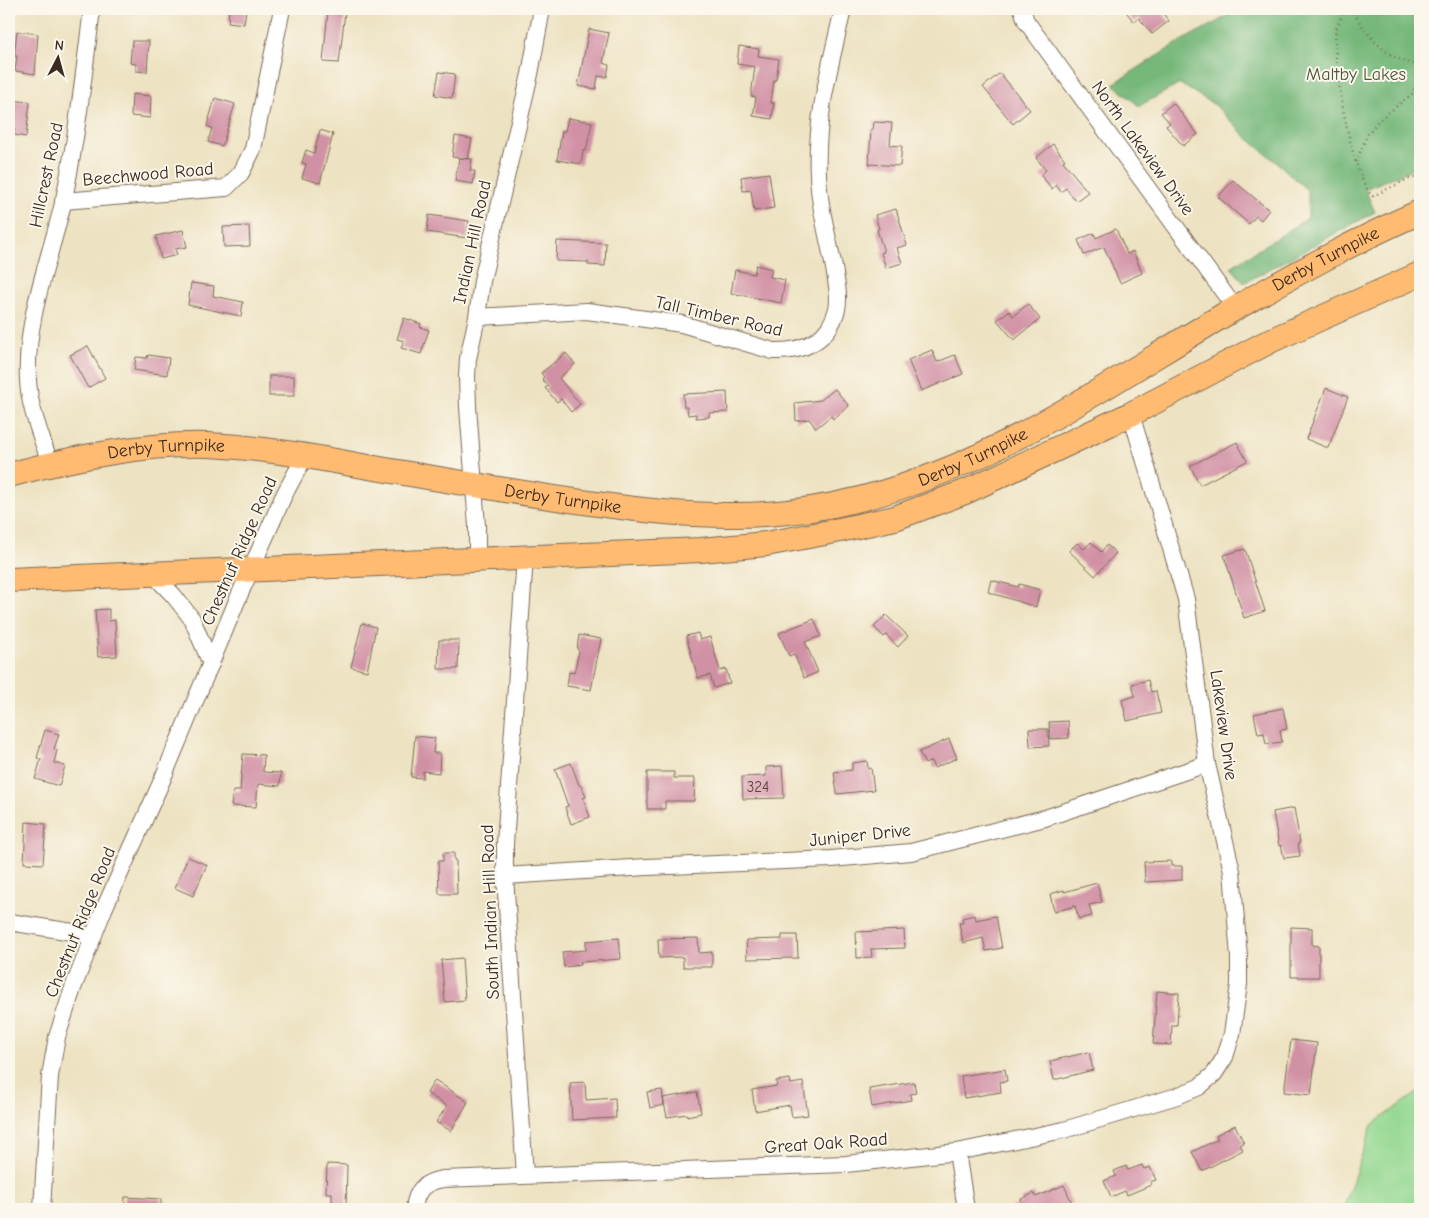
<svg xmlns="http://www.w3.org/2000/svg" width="1429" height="1218" font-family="'Comic Neue',sans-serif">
<rect width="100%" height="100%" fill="#fbf7ec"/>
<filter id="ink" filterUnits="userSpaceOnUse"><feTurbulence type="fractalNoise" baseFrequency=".02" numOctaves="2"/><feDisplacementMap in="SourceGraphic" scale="10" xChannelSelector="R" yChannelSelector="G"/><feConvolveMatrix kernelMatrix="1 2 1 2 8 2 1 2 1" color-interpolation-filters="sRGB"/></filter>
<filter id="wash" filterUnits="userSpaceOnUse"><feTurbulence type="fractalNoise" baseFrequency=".0096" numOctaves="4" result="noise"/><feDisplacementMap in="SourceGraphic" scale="20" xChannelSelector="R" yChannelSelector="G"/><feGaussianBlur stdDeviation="1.12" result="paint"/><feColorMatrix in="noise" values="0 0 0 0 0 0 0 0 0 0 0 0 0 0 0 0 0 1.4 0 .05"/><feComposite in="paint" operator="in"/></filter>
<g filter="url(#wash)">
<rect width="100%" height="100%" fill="#ede2c1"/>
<path fill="#93d790" stroke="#678057" d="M1420 1091V1209H1343L1372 1125Z"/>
<path fill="#76b87a" stroke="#58714c" d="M1235 9H1413L1414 26 1420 60V166L1365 189 1375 212 1244 283 1231 267 1308 218V191L1281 166 1245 136 1215 105 1180 84 1139 106 1113 84 1181 41 1235 12Z"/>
<g id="blocks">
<g fill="#d191a5">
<path d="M229 9H246L244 24 228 22Z"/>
<path d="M1124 9H1172L1164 15 1169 21 1152 34 1139 18 1134 22Z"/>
<path d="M328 11 345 12 339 63 323 62Z"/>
<path d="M589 29 609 33 603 63 609 65 607 77 598 76 596 89 578 86Z"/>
<path d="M17 31 38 34 35 74 15 71 17 56H14Z"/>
<path d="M132 41H149L147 72 136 71V64L130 63Z"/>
<path d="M739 46 759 49 758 56 779 59 776 80H774L771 103H774L772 119 753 116 756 97 751 96 755 67 737 64Z"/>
<path d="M439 72 455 74 452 98 435 95Z"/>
<path d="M1000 73 1030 110 1013 124 983 87Z"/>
<path d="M132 94 151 96 150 118 131 116Z"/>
<path d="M215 98 235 104 222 146 208 142 212 128 207 126Z"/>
<path d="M9 100 30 102 26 137 14 135 15 128H12L13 119H9Z"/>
<path d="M1173 103 1198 134 1183 146 1166 126 1170 123 1161 113Z"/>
<path d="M568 118 592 122 586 151H583L581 164 557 160 562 131H565Z"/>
<path d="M874 122 892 123 890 145 902 146 900 166 869 164 871 129H873Z"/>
<path d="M320 130 333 134 320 183 302 178 306 164 302 163 306 150 314 153Z"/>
<path d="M455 136 472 139 468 159 452 157Z"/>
<path d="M1053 144 1065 160 1063 161 1088 192 1076 201 1066 188 1061 192 1056 185 1052 189 1041 175 1046 170 1036 158Z"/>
<path d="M459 158 472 159 470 171H475L473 184 455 181Z"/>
<path d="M769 173 774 208 754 211 751 190 743 191 741 177Z"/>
<path d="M1233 180 1269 210 1261 220 1256 216 1249 224 1218 197Z"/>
<path d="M896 209 907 245 897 248 902 263 886 268 881 253 884 252 877 230 879 229 875 215Z"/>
<path d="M429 215 469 221 467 238 427 232Z"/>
<path d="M249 226 250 246 224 247 223 227Z"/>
<path d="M1116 229 1127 254 1133 251 1142 273 1120 283 1104 247 1084 255 1078 240 1094 233 1096 238Z"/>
<path d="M183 230 187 247 175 249 177 255 161 259 156 236Z"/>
<path d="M557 241 606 243 605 266 588 265V262L556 261Z"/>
<path d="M756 265 772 269 770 277 785 280 781 303 731 293 735 270 754 274Z"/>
<path d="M191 283 214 286 213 296 243 302 241 316 188 305Z"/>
<path d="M1028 304 1040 319 1014 340 997 320 1009 311 1013 316Z"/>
<path d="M404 318 421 324 420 327 429 330 421 354 401 348 404 341 397 339Z"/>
<path d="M88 346 105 378 88 388 70 355Z"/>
<path d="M932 350 937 362 955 355 963 374 921 391 908 360Z"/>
<path d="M566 353 575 364 559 378 580 404 571 412 561 399 557 402 545 388 548 386 542 379 544 377 541 373Z"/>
<path d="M148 355 169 358 167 375 134 370 136 357 147 358Z"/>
<rect x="269" y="376" width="25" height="20"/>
<path d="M1326 388 1348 397 1328 448 1306 439Z"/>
<path d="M835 389 849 406 833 419 831 416 816 428 809 419 796 421 795 403 821 400Z"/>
<path d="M727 392 728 412 709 413V417L696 418V414L688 415 687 407H684L683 394Z"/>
<path d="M1237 442 1247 461 1200 485 1190 466Z"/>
<path d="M1091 542 1101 552 1107 545 1116 553 1095 576 1069 551 1077 543 1084 549Z"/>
<path d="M1245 549 1265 611 1244 618 1224 555Z"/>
<path d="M991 580 1018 587 1019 584 1040 590 1036 607 988 592Z"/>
<path d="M109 609V621L115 620 117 656 98 657 95 610Z"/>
<path d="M886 615 908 636 898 647 886 635 884 637 874 627Z"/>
<path d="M814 619 821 636 805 642 818 672 804 678 794 654 789 656 779 633Z"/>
<path d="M362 623 376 627 367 671 351 667Z"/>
<path d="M698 633 700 640 710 637 720 671 726 669 730 683 714 688 710 675 698 678 686 636Z"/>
<path d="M579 635 601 639 591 690 567 686 569 672 574 673 579 651 577 649Z"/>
<path d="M439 640H459L458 669H438Z"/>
<path d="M1148 680 1151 692 1156 691 1161 713 1127 721 1122 700 1135 696 1132 684Z"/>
<path d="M1283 708 1287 729 1280 730 1282 742 1266 744 1264 733 1258 734 1254 714Z"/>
<path d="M1068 721 1069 738 1050 739 1049 722Z"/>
<path d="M1029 729H1048L1049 746 1030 747Z"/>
<path d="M45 730 59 734 54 749 57 750 54 763 65 766 59 786 35 779 41 759 37 758Z"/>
<path d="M415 736 435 738 433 753H440L439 773 423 771V778L411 777Z"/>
<path d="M949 739 957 758 934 768 931 761 925 764 919 752Z"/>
<path d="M243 754 264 755 263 772 281 773 280 786 258 784 256 807 231 806 233 791H240Z"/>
<path d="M867 761 868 769 871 768 874 790 837 794 834 772 852 770V763Z"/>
<path d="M571 763 579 785 582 787 586 797 583 798 590 817 571 824 565 807 568 806 555 769Z"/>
<path d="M782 766 784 798 743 799 742 777 766 776V767Z"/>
<path d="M647 772H674V778H695L694 801H665V809H647Z"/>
<path d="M1294 808 1300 843H1298L1300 856 1284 858 1281 845 1279 846 1273 812Z"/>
<path d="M26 822 46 824 43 864 24 863Z"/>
<path d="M443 853H454V860L456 861 457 894H439L438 861H443Z"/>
<path d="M188 857 207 865 193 896 175 888Z"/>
<path d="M1171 861V866H1182V880L1145 882 1144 862Z"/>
<path d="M1097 883 1102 902 1089 905 1092 916 1079 919 1075 906 1054 912 1050 894 1064 890V892Z"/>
<path d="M975 915 976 920 996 916 1002 948 986 951 983 938 963 943 959 923H963L962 918Z"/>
<path d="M1291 927 1312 928V945L1319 946V977H1291Z"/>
<path d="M904 930 905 948 871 949 872 957 857 958 856 932Z"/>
<path d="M782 935H797L798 958 747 959 746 940 782 939Z"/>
<path d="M619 938 621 959 580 962 581 965 564 967 562 952 586 950V941Z"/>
<path d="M698 938 699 953 712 952V967H683V957L659 958 658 939Z"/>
<path d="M462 958 465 1000 445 1002 441 960Z"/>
<path d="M1157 991 1179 993 1177 1025H1172L1171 1045 1153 1044Z"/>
<path d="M1291 1040 1317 1043 1311 1095 1284 1092Z"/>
<path d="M1089 1052 1093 1070 1054 1080 1050 1061Z"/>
<path d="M1005 1069 1007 1081 1000 1082 1001 1092 964 1098 961 1076Z"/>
<path d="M790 1079 791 1084 803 1082 808 1115 792 1117 790 1105 755 1111 752 1090 777 1086 776 1081Z"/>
<path d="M435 1080 468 1102 451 1131 436 1122 447 1106 427 1093Z"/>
<path d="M585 1082 586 1100 615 1098 616 1118 572 1120 570 1083Z"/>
<path d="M914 1082 916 1093 910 1094 911 1100 872 1107 869 1089Z"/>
<path d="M662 1090 664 1105 650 1108 647 1092Z"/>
<path d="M697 1092 701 1113 687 1116V1114L667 1117 663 1098Z"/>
<path d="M1235 1125 1244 1143 1240 1145 1243 1150 1202 1171 1192 1152 1218 1139 1216 1135Z"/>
<path d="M327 1164 347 1165 346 1209H332V1193H326Z"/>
<path d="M1142 1165 1144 1169 1150 1167 1156 1180 1150 1182 1151 1185 1127 1195 1125 1191 1111 1197 1104 1181 1116 1176 1114 1171 1126 1166 1128 1170Z"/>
<path d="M1064 1185 1072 1203 1058 1209H1007L1022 1203 1021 1199 1034 1193 1036 1197Z"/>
<path d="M125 1197 161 1199V1209H124Z"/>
</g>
</g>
</g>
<g filter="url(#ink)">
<use href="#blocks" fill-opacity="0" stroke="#796a57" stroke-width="1"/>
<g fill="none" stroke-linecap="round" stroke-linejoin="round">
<g stroke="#796a57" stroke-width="18">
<g id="minor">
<path d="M1022 9 1026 21 1042 43 1235 308"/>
<path d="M63 201 226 188 241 173 253 149 282 9"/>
<path d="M477 317 587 311 682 324 773 351C803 352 829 341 837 309 840 296 836 281 834 268 828 237 819 206 818 174 815 118 831 63 843 9"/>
<path d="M50 464C42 437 29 408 28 380 25 318 50 260 64 199 77 136 84 73 92 9"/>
<path d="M525 557 505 844V876L525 1175"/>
<path d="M477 559V526L468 407 467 377 468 359 477 317 482 281 530 74 542 9"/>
<path d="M154 575 174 596 192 619 211 664"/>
<path d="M505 876 647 867 831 859 911 852 1045 818 1207 764"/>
<path d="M9 922 79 933 92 937"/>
<path d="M957 1152 966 1209"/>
<path d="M42 1209 50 1076 57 1037 73 988 104 909 160 785 239 596 284 495 305 456"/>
<path d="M414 1209C416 1190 424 1182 443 1179L846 1164 957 1152 1064 1130 1177 1096 1199 1087 1214 1074 1225 1057 1232 1034 1239 984V957L1232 871 1207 764 1186 599 1131 414"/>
</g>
</g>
<g stroke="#796a57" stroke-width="26">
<g id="highway">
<path id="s1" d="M9 475C72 458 143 443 208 445 258 447 308 456 357 465 421 476 485 487 549 497 628 509 708 521 788 512 957 494 1092 392 1234 309 1295 274 1356 240 1420 212"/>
<path d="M9 580 701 550 766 544 830 532 895 518 965 492 1131 414 1272 340 1420 274"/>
</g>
</g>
<g stroke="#796a57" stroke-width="2.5" stroke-dasharray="1 4" stroke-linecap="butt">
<path d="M1345 9C1342 16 1338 23 1336 30 1331 56 1352 181 1373 196L1408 179 1420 177"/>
<path d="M1351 9C1367 34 1387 63 1420 64"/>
<path d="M1356 162 1367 135 1378 121 1413 93 1416 83 1417 64"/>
</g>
<use href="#minor" stroke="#fff" stroke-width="16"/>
<use href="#highway" stroke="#ffbb71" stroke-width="24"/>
</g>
</g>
<g text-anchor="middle" stroke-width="4" stroke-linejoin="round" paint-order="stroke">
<g font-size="15" fill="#604440">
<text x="758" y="792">324</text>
</g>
<g font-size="18" fill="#51553a" stroke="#fbf7ec">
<text x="1356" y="80">Maltby Lakes</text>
</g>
<g font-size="18" fill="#3b2a1e" stroke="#fbf7ec">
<text transform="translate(1143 148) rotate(54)" y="6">North Lakeview Drive</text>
<text transform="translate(148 174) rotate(-5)" y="6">Beechwood Road</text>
<text transform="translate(46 175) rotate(-78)" y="6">Hillcrest Road</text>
<text transform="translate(472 242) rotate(-78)" y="6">Indian Hill Road</text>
<text dy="6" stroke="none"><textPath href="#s1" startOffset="1386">Derby Turnpike</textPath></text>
<text transform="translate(719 316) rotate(13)" y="6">Tall Timber Road</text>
<text dy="6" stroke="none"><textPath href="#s1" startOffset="160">Derby Turnpike</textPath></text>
<text dy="6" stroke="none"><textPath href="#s1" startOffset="981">Derby Turnpike</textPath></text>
<text dy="6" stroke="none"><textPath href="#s1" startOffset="561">Derby Turnpike</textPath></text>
<text transform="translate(239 551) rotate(-66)" y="6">Chestnut Ridge Road</text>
<text transform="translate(1224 725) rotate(82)" y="6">Lakeview Drive</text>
<text transform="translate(860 835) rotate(-6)" y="6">Juniper Drive</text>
<text transform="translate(490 912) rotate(-92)" y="6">South Indian Hill Road</text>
<text transform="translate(80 922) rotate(-68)" y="6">Chestnut Ridge Road</text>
<text transform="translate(826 1143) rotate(-4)" y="6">Great Oak Road</text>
</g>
</g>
<rect width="1429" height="1218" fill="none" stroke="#fbf7ec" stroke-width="30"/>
<g transform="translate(58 58) rotate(6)" stroke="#fbf7ec" stroke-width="4" paint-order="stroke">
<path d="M0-4L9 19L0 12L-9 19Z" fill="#3b2a1e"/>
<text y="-8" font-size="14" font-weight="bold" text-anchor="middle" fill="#3b2a1e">N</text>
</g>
</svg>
